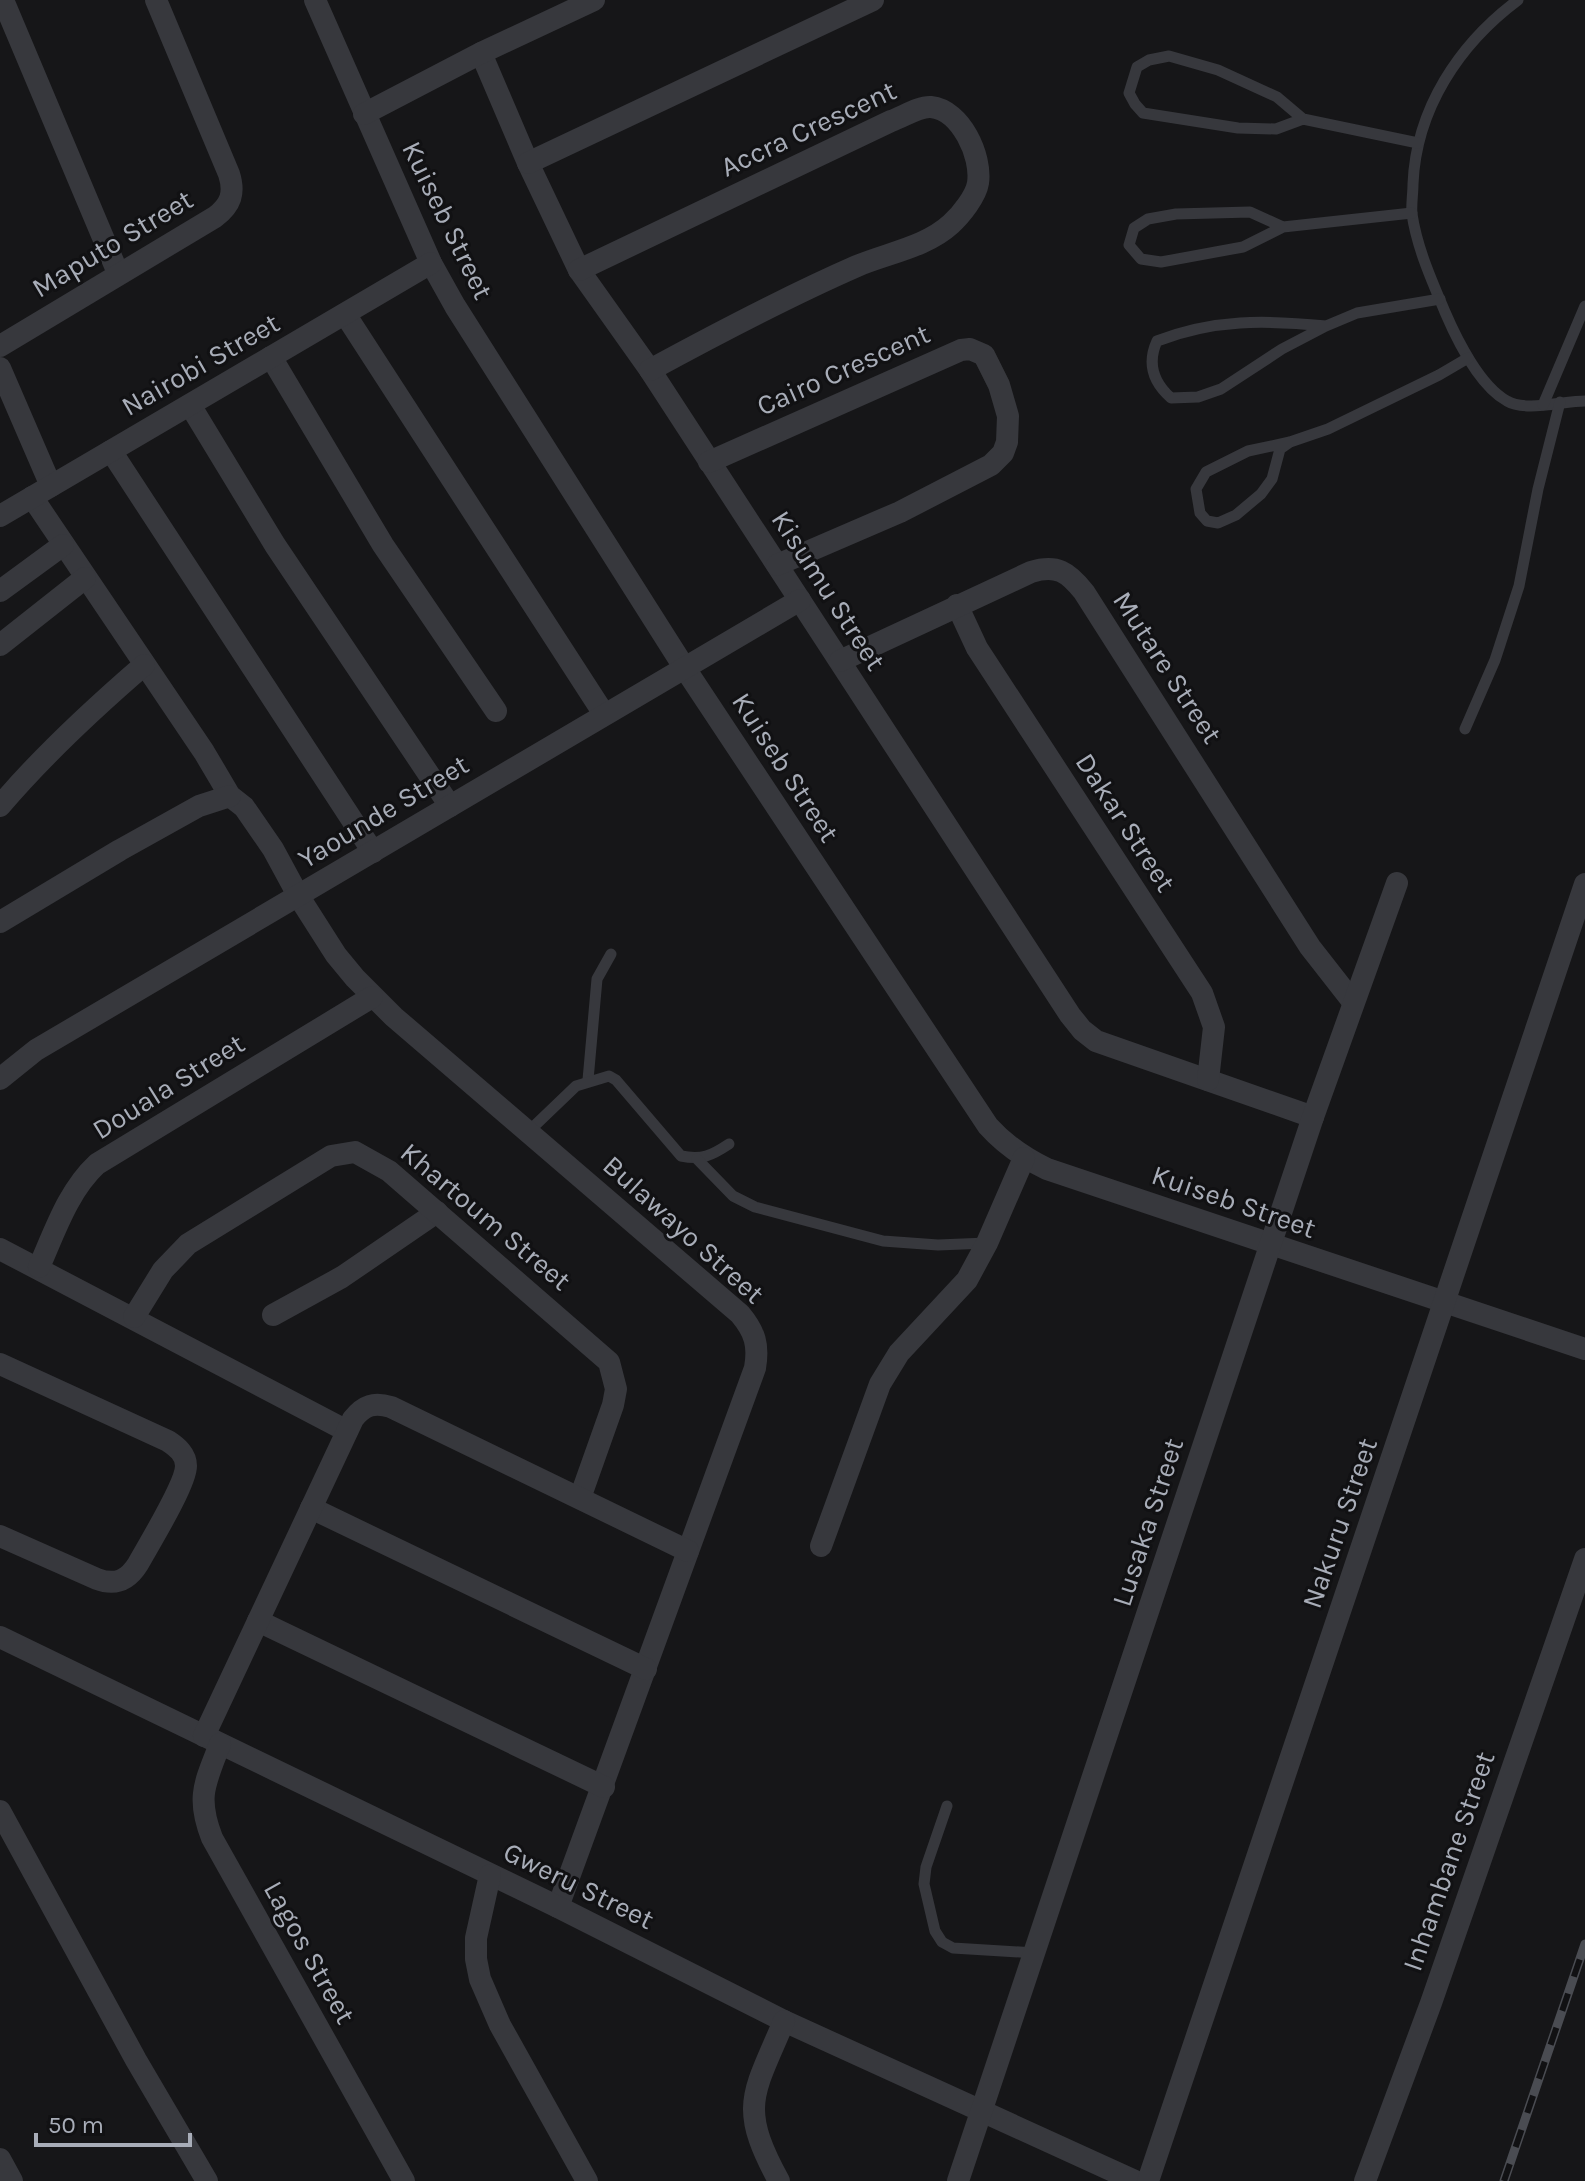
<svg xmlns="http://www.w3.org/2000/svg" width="1585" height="2181" font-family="Karla,sans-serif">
<rect width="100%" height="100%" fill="#161618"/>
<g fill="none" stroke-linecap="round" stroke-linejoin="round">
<g stroke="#37383d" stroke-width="11">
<path d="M1518 0C1459 44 1416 109 1413 184 1413 194 1411 205 1412 214 1417 248 1432 281 1445 312 1457 340 1480 386 1507 401 1525 412 1563 401 1585 401"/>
<path d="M1303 119 1277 97 1218 70 1169 56 1149 60 1137 67 1129 93 1135 104 1143 113 1238 128 1276 129 1303 119 1418 143"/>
<path d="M1283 227 1250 212 1176 214 1148 219 1134 228 1129 245 1141 259 1161 262 1243 247 1283 227 1412 213"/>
<path d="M1326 326C1265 320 1214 319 1157 341 1147 363 1153 382 1171 398L1198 397 1221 389 1282 349 1326 326 1357 313 1440 299"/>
<path d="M1543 405 1585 306"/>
<path d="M1290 442 1280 449 1272 479 1261 494 1236 515 1218 523 1207 521 1200 513 1196 489 1206 472 1248 451 1290 442 1328 429 1439 375 1468 358"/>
<path d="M1465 729 1495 660 1519 586 1538 489 1560 402"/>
<path d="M588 1080 597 979 611 954"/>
<path d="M528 1132 576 1086 609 1076 616 1080 681 1156C702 1160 711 1156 729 1144"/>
<path d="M697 1159 733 1196 755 1207 883 1241 938 1245 987 1243"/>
<path d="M947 1806 926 1867 924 1884 935 1931 942 1942 953 1948 1035 1953"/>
</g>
<g stroke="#37383d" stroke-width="22">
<path d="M3 0 118 273"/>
<path d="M315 0 431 263 455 306 684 667 988 1126C1006 1146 1024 1158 1047 1169L1585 1349"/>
<path d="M481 53 528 163 579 270 650 370 1070 1015 1082 1030 1096 1041 1313 1117"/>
<path d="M364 114 481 53 594 0"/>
<path d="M528 163 873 0"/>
<path d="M579 270 891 121C903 117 919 106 931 107 961 110 982 156 978 183 976 196 961 215 951 224 926 247 888 253 857 266 786 297 718 333 650 370"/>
<path d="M345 314 604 714"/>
<path d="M0 346 215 217C231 205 235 193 229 174L156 0"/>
<path d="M271 357 383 545 496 711"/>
<path d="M0 368 51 486"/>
<path d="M190 405 275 545 450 806"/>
<path d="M111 451 373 852"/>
<path d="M709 462 961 350 970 349 984 355 999 385 1008 416 1007 442 1003 453 991 465 900 512 777 565"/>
<path d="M32 497 204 752 230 796 244 807 273 849 299 897 336 955 355 978 394 1017 740 1314C755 1332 759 1345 755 1368L558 1907"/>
<path d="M0 516 431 263"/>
<path d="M0 591 63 545"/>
<path d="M957 605 977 648 994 674 1202 993 1214 1027 1208 1080"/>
<path d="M0 645 85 578"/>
<path d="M840 661 1031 572C1057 564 1068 572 1084 592L1310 947 1353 1002"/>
<path d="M0 806C44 754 93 709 144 665"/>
<path d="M0 922 120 850 199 806 230 796"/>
<path d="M0 1079 36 1050 800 600"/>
<path d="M0 1249 347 1431"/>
<path d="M39 1267C55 1231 68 1191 97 1164L372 997"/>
<path d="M273 1315 342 1277 437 1212"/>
<path d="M134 1317 163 1270 188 1244 331 1156 355 1152 389 1171 609 1362 616 1389 613 1405 580 1498"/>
<path d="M0 1364 168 1441C177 1447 186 1454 186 1466 186 1484 149 1544 138 1564 128 1580 116 1586 97 1579L0 1536"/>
<path d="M311 1508 646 1669"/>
<path d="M821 1546 880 1384 899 1353 967 1280 987 1243 1024 1158"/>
<path d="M258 1621 604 1787"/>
<path d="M0 1637 558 1907 784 2021 1135 2181"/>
<path d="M204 1736 353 1419C364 1405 374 1402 391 1407L688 1551"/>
<path d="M220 1744C205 1783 196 1797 212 1838L404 2181"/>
<path d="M0 1811 136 2060 207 2181"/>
<path d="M490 1875 476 1938V1959L480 1979 500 2025 587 2181"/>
<path d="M0 2159 12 2181"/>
<path d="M779 2181C738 2106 753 2095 784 2021"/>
<path d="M958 2181 1313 1117 1397 883"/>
<path d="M1148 2181 1585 884"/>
<path d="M1365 2181 1431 2003 1585 1559"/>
</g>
<g stroke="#4a4c52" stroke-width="9">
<path id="rail" d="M1504 2181 1585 1944"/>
</g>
<use href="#rail" stroke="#111113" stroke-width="6" stroke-dasharray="18" stroke-linecap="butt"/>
</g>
<g text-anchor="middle" stroke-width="6" stroke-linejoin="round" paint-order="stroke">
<g font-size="28" fill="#a8adb8" stroke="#111113">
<text transform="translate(808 128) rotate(-25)" y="10">Accra Crescent</text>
<text transform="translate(448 220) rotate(64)" y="10">Kuiseb Street</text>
<text transform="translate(112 243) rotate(-31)" y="10">Maputo Street</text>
<text transform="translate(200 364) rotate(-30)" y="10">Nairobi Street</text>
<text transform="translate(843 369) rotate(-24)" y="10">Cairo Crescent</text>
<text transform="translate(829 590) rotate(57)" y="10">Kisumu Street</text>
<text transform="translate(1168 667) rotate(57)" y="10">Mutare Street</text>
<text transform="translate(786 767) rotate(57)" y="10">Kuiseb Street</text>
<text transform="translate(383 811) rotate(-31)" y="10">Yaounde Street</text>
<text transform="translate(1126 822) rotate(57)" y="10">Dakar Street</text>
<text transform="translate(168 1086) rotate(-32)" y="10">Douala Street</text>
<text transform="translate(1234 1201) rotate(19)" y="10">Kuiseb Street</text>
<text transform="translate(486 1216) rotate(40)" y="10">Khartoum Street</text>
<text transform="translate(684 1229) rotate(42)" y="10">Bulawayo Street</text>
<text transform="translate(1147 1522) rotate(-72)" y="10">Lusaka Street</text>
<text transform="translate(1339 1523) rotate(-71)" y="10">Nakuru Street</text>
<text transform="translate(1448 1861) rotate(-71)" y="10">Inhambane Street</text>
<text transform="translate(579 1885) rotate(26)" y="10">Gweru Street</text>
<text transform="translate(310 1952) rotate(61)" y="10">Lagos Street</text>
</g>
</g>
<path d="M36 2133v12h154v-12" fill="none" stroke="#a8adb8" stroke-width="4"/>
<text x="48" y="2133" font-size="24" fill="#a8adb8" stroke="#111113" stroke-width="6" paint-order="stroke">50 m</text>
</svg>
